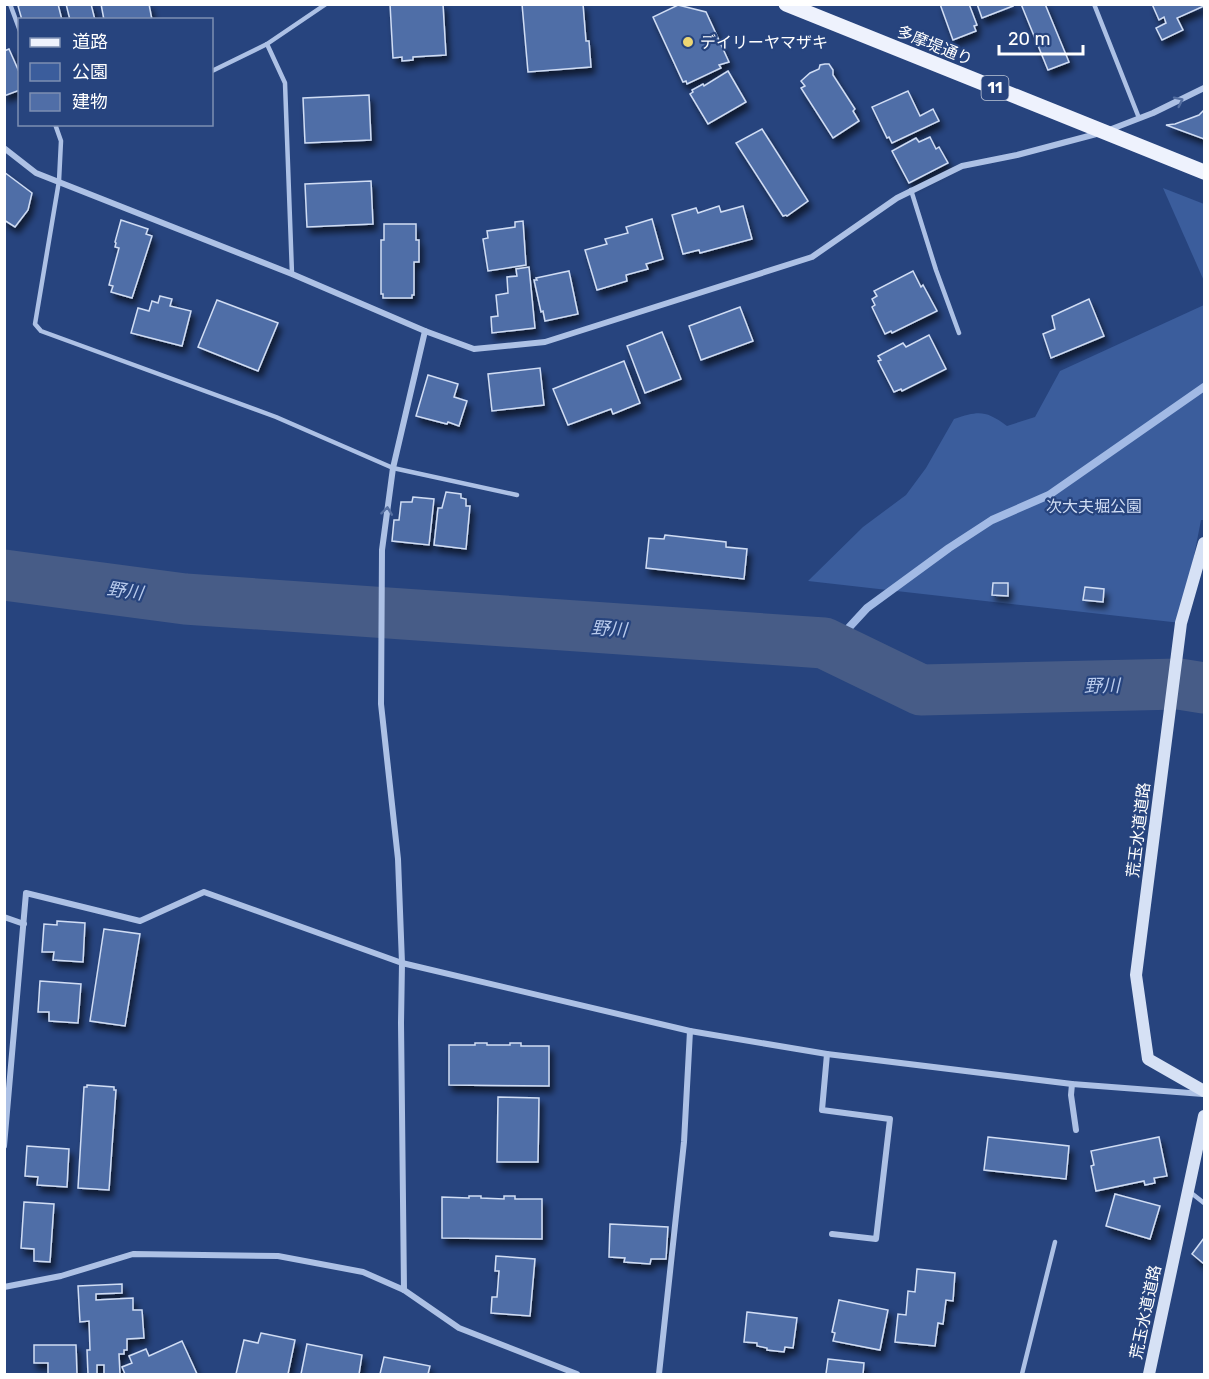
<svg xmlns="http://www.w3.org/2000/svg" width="1209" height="1379" font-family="Rubik,'Noto Sans JP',sans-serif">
<defs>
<filter id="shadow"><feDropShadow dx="3.5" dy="6" stdDeviation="3" flood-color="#0009"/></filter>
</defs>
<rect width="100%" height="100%" fill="#27447e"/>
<g fill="#3b5d9c">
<path d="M1163 188 1204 204V281Z"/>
<path d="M1204 305V520H1201L1181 623 808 581 863 527 906 495 926 468 954 419C979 411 985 410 1007 426L1035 417 1060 371Z"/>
</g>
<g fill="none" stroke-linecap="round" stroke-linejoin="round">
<path stroke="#a2bae5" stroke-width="8" d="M831 647 867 608 949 548 992 520 1049 495 1204 387"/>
<path stroke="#475c87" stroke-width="51" d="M4 575 185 599 824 643 921 690 1179 684 1204 688"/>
</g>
<g fill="#506ea7" stroke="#d0ddf4" stroke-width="1.5" filter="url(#shadow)">
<path d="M23 4H58L62 20H22L18 6Z"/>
<path d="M66 4H91L95 20H70Z"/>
<path d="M101 4H149L152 20H104Z"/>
<path d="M390 4H443L446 55 413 57V60L402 61V57L393 58Z"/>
<path d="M522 4H583L586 41H589L591 67 528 72Z"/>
<path d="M940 4H969L977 25 974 26 976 31 953 40Z"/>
<path d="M977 4H1012L1013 6 982 18Z"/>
<path d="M1021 4H1045L1069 62 1048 70Z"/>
<path d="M1152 4H1204V6L1177 18 1183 30 1162 40 1156 28 1166 23 1164 17 1159 20Z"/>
<path d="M678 5 706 12 729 62 719 65 721 68 687 84 686 81 683 82 653 17Z"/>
<path d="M9 49 20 74V90L4 96V51Z"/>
<path d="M825 64H829L833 70V75L855 109 853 111 859 121 833 138 801 88 805 86 801 81 810 73 819 69 820 65Z"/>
<path d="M728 71 746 102 708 124 690 94 693 92 692 90 703 84 704 86Z"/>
<path d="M908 91 920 116 933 109 939 121 892 143 889 137 887 138 872 107Z"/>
<path d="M369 95 371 140 305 143 303 98Z"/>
<path d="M1204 110V139L1166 125 1175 124 1199 115Z"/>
<path d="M762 129 808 201 787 216 786 215 783 216 736 143Z"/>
<path d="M930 137 936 149 939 147 948 163 909 183 892 151 916 138 919 142Z"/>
<path d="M4 172 32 193 28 210 15 227 4 220Z"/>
<path d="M371 181 373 224 307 227 305 184Z"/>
<path d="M719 206 721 212 743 206 752 239 700 253 699 250 683 254 672 215 696 208 698 213Z"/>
<path d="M652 219 663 259 646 264 648 269 626 275 627 281 597 290 585 250 607 244 605 239 628 233 626 227Z"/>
<path d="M121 220 148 229 146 234 152 236 132 298 111 292 113 286 109 285 119 248 115 247 116 243 115 242Z"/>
<path d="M523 221 526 265 488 271 483 239 488 238 487 231 515 227V222Z"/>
<path d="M384 224H416V240H419V262H414V295H412V298H383V294H381V240H384Z"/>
<path d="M529 267 535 328 492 333 491 317 498 316 496 295 508 293 507 277 517 276 516 269Z"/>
<path d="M569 271 578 314 545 321 543 311 541 312 534 280H537L536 278Z"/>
<path d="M913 271 921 287 923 285 937 311 892 333 891 331 885 334 872 307 875 305 872 299 877 296 874 291Z"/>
<path d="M160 296 172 299 170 306 191 311 182 346 131 333 138 308 149 311 152 301 158 303Z"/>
<path d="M1089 299 1104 336 1051 358 1043 334 1055 329 1052 316Z"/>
<path d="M217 300 278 323 258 371 198 347Z"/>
<path d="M740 307 753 341 701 360 689 326Z"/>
<path d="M662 332 681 379 645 393 627 346Z"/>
<path d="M929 335 946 369 902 391 901 389 894 392 878 361 881 360 878 356 903 343 906 347Z"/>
<path d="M624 361 640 403 613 414 611 409 568 425 553 389Z"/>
<path d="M540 368 544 405 492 411 488 374Z"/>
<path d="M428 375 458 384 454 397 467 401 459 426 448 422 447 424 416 416Z"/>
<path d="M446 492 461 494V498L466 499V506H470L466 549 434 545 438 508H442Z"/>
<path d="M413 497 434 499 429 545 392 541 394 520H399L401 502H412Z"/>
<path d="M665 535 726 542V547L747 549 744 579 646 568 649 538 664 539Z"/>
<path d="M993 583H1008V596L992 595Z"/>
<path d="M1085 587 1104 589 1103 602 1083 600Z"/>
<path d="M57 921 85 923 83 962 53 960 54 952H42L44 924 57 925Z"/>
<path d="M104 929 140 934 125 1026 90 1021Z"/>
<path d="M40 981 81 984 78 1023 49 1021V1012H38Z"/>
<path d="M475 1043H487V1045H510V1043H521V1046H549V1086L449 1085V1045H475Z"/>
<path d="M87 1085 114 1087V1090H116L109 1190 78 1188 84 1087H87Z"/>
<path d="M498 1097 539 1098 538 1162H497Z"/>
<path d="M988 1137 1069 1146 1066 1179 984 1170Z"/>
<path d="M1159 1137 1167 1176 1154 1178 1155 1183 1145 1185 1144 1181 1096 1191 1091 1166 1094 1165 1091 1151Z"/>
<path d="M27 1146 69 1149 67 1187 37 1185 38 1177 25 1176Z"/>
<path d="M1115 1194 1160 1206 1150 1239 1106 1226Z"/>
<path d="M469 1196H481V1198L504 1199V1196H515V1199H542V1239L442 1238V1197L469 1198Z"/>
<path d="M24 1202 54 1204 50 1262 34 1261V1249L21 1248Z"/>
<path d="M610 1224 668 1227 666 1259H651L650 1264 624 1262 625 1258 609 1257Z"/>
<path d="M1204 1238V1264L1192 1254Z"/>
<path d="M496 1256 535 1259 530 1316 491 1313 492 1297H497L499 1271H495Z"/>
<path d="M917 1269 955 1273 953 1301 946 1300 943 1324 938 1323 935 1346 895 1342 898 1314 906 1315 908 1291 915 1292Z"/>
<path d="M122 1284V1293L96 1294V1300L133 1298V1310H142L144 1338 127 1339V1350H124V1354H119L120 1374H104V1365H97V1374H88L87 1350H90L89 1321 80 1322 78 1286Z"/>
<path d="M839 1300 888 1310 880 1350 833 1341 835 1333 832 1332Z"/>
<path d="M747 1312 797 1318 793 1348 785 1347 784 1352 767 1350V1348L757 1346V1343L744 1342Z"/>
<path d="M261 1333 295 1340 288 1374H236L244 1340 258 1343Z"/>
<path d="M182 1341 197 1374H125L122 1367 132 1363 129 1356 146 1349 149 1356Z"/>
<path d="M307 1344 362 1355 359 1374H301Z"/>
<path d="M34 1345H76L77 1374H48V1363H34Z"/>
<path d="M384 1357 430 1366 428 1374H380Z"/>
<path d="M828 1359 864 1363 863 1374H826Z"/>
</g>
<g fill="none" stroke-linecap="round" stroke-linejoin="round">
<g stroke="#adc1e5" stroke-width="4.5">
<path d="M10 4 20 31"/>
<path d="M1094 4 1139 118"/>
<path d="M267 44 285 83 292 274"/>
<path d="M212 71 267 44 326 4"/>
<path d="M55 124 61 141 59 181 35 324 41 331 276 417 393 468 517 495"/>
<path d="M911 190 936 270 959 333"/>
<path d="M1190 1192 1204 1203"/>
<path d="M1022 1374 1055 1242"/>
</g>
<g stroke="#adc1e5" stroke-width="6">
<path d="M1109 130 1153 113 1204 88"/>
<path d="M4 148 36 173 292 274 425 331 474 349 545 342 812 257 897 198 962 166 1017 155 1100 133"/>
<path d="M4 917 24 924"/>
<path d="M827 1054 822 1110 890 1119 876 1239 832 1234"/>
<path d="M1072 1084 1071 1095 1076 1130"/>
<path d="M4 1146 26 893 140 921 204 892 402 963 690 1031 827 1054 1072 1084 1203 1094"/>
<path d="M4 1287 61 1276 133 1254 278 1256 363 1272 404 1290 459 1328 577 1374"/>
<path d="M404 1290 401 1023 402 963 398 859 381 704 382 550 393 468 425 331"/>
<path d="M659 1374 684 1142 690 1031"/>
</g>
<g stroke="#d6e1f5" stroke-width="12">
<path d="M1204 543 1181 623 1136 975 1148 1059 1204 1091"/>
<path d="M1149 1374 1204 1116"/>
</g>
<path stroke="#eef2fd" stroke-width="15" d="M786 4 1204 172"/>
</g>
<defs><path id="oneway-chevron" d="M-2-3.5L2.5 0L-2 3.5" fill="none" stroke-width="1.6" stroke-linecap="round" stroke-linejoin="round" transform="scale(1.5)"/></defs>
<g stroke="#5670a2">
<use href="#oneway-chevron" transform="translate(1179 101) rotate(-26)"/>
<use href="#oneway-chevron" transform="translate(387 511) rotate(-83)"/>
</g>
<circle fill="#edd673" stroke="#27447e" stroke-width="2" cx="688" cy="42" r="6"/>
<g text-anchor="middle" stroke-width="4.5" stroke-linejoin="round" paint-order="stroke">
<rect fill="#27447e" stroke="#bec7d8" stroke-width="1.5" x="981.5" y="76" width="27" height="24" rx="4.5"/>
<g font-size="15" font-weight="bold" fill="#fff">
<text x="995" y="93">11</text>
</g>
<g font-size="16" fill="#fff" stroke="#27447e" text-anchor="start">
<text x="700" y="48">デイリーヤマザキ</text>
</g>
<g font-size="16" fill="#fff" stroke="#27447e">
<text transform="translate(935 45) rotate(22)" y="6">多摩堤通り</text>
<text transform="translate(1138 830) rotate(-83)" y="6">荒玉水道道路</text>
<text transform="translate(1145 1312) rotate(-78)" y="6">荒玉水道道路</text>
</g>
<g font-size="16" fill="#d0ddf4" stroke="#27447e">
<text x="1094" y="512">次大夫堀公園</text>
</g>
<g font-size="18" font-style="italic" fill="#b9cbed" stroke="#27447e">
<text transform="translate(125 591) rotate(8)" y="6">野川</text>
<text transform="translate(609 629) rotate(4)" y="6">野川</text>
<text transform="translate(1102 686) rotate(-1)" y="6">野川</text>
</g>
</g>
<rect width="1209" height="1379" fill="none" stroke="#ffffff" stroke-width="12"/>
<rect x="18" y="18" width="195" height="108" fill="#27447e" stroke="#7d8fb2" stroke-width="1.5"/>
<rect x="30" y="38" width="30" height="9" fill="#eef2fd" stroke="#7d8fb2" stroke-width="1.5"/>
<text x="72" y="48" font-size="18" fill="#ffffff">道路</text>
<rect x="30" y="63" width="30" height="18" fill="#3b5d9c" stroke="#7d8fb2" stroke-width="1.5"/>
<text x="72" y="78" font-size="18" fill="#ffffff">公園</text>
<rect x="30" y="93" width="30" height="18" fill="#506ea7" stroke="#7d8fb2" stroke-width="1.5"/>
<text x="72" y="108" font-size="18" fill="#ffffff">建物</text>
<path d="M999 45v9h84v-9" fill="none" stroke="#ffffff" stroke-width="3"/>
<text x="1008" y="45" font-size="18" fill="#ffffff" stroke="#27447e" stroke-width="4.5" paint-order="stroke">20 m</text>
</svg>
